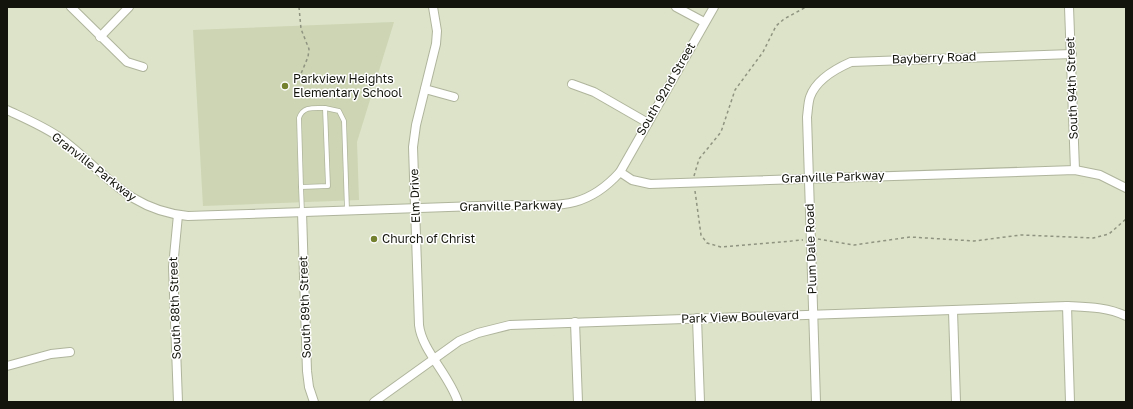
<svg xmlns="http://www.w3.org/2000/svg" width="1133" height="409" font-family="'Golos Text',sans-serif">
<rect width="100%" height="100%" fill="#dce3c8"/>
<path fill="#cdd5b4" d="M394 22 357 142 359 200 203 206 193 30Z"/>
<g fill="none" stroke-linecap="round" stroke-linejoin="round">
<g stroke="#afb59c" stroke-width="5.5">
<g id="service">
<path d="M325 108 328 186 301 187 299 118C303 106 314 108 325 108Z"/>
<path d="M325 108 339 111 344 121 347 210"/>
<path d="M301 187 302 212"/>
</g>
</g>
<g stroke="#afb59c" stroke-width="10">
<g id="minor">
<path d="M71 7 127 62 143 67"/>
<path d="M433 7 437 31 436 44 416 125 413 147 419 325C422 351 449 374 458 402"/>
<path d="M676 7 704 22"/>
<path d="M1069 7 1075 170"/>
<path d="M100 37 129 7"/>
<path d="M572 84 594 92 648 123"/>
<path d="M425 89 454 97"/>
<path d="M7 110C24 118 43 126 59 137 104 170 126 210 188 216L506 205C554 205 584 212 620 172L632 180 650 184 1075 170 1100 175 1126 188"/>
<path d="M620 172 714 7"/>
<path d="M302 212 307 371 309 387 314 402"/>
<path d="M1067 306 1070 402"/>
<path d="M953 311 956 402"/>
<path d="M697 318 700 402"/>
<path d="M575 322 578 402"/>
<path d="M7 366 51 354 70 352"/>
<path d="M178 402 173 267 178 215"/>
<path d="M374 402 459 341 478 333 510 325 1067 306C1088 307 1107 307 1126 316"/>
<path d="M816 402 807 117C808 110 808 103 810 97 816 80 835 69 851 62L1072 54"/>
</g>
</g>
<g stroke="#8f9480" stroke-width="1.5" stroke-dasharray="3 3" stroke-linecap="butt">
<path d="M299 7 301 29 309 49 308 57 300 76"/>
<path d="M694 176 699 159 721 132 735 90 763 52 776 26 784 19 806 7"/>
<path d="M695 191 701 235 707 243 721 247 803 240"/>
<path d="M818 239 854 245 910 237 974 241 1021 235 1093 238 1109 234 1126 219"/>
</g>
<use href="#service" stroke="#fff" stroke-width="4"/>
<use href="#minor" stroke="#fff" stroke-width="8"/>
</g>
<g fill="#748230" stroke="#fff" stroke-width="1.5">
<circle cx="285" cy="86" r="4"/>
<circle cx="374" cy="239" r="4"/>
</g>
<g text-anchor="middle" stroke-width="3" stroke-linejoin="round" paint-order="stroke">
<g font-size="12" fill="#13150c" stroke="#fff">
<text transform="translate(934 58) rotate(-2)" y="4">Bayberry Road</text>
<text transform="translate(1072 88) rotate(-92)" y="4">South 94th Street</text>
<text transform="translate(666 89) rotate(-60)" y="4">South 92nd Street</text>
<text transform="translate(94 167) rotate(38)" y="4">Granville Parkway</text>
<text transform="translate(833 177) rotate(-2)" y="4">Granville Parkway</text>
<text transform="translate(415 196) rotate(-92)" y="4">Elm Drive</text>
<text transform="translate(511 206) rotate(-1)" y="4">Granville Parkway</text>
<text transform="translate(811 249) rotate(-92)" y="4">Plum Dale Road</text>
<text transform="translate(305 307) rotate(-92)" y="4">South 89th Street</text>
<text transform="translate(175 308) rotate(-92)" y="4">South 88th Street</text>
<text transform="translate(740 317) rotate(-2)" y="4">Park View Boulevard</text>
</g>
<g font-size="12" fill="#13150c" stroke="#fff" text-anchor="start">
<text x="293" y="83">Parkview Heights<tspan x="293" dy="14">Elementary School</tspan></text>
<text x="382" y="243">Church of Christ</text>
</g>
</g>
<rect width="1133" height="409" fill="none" stroke="#13150c" stroke-width="16"/>
</svg>
